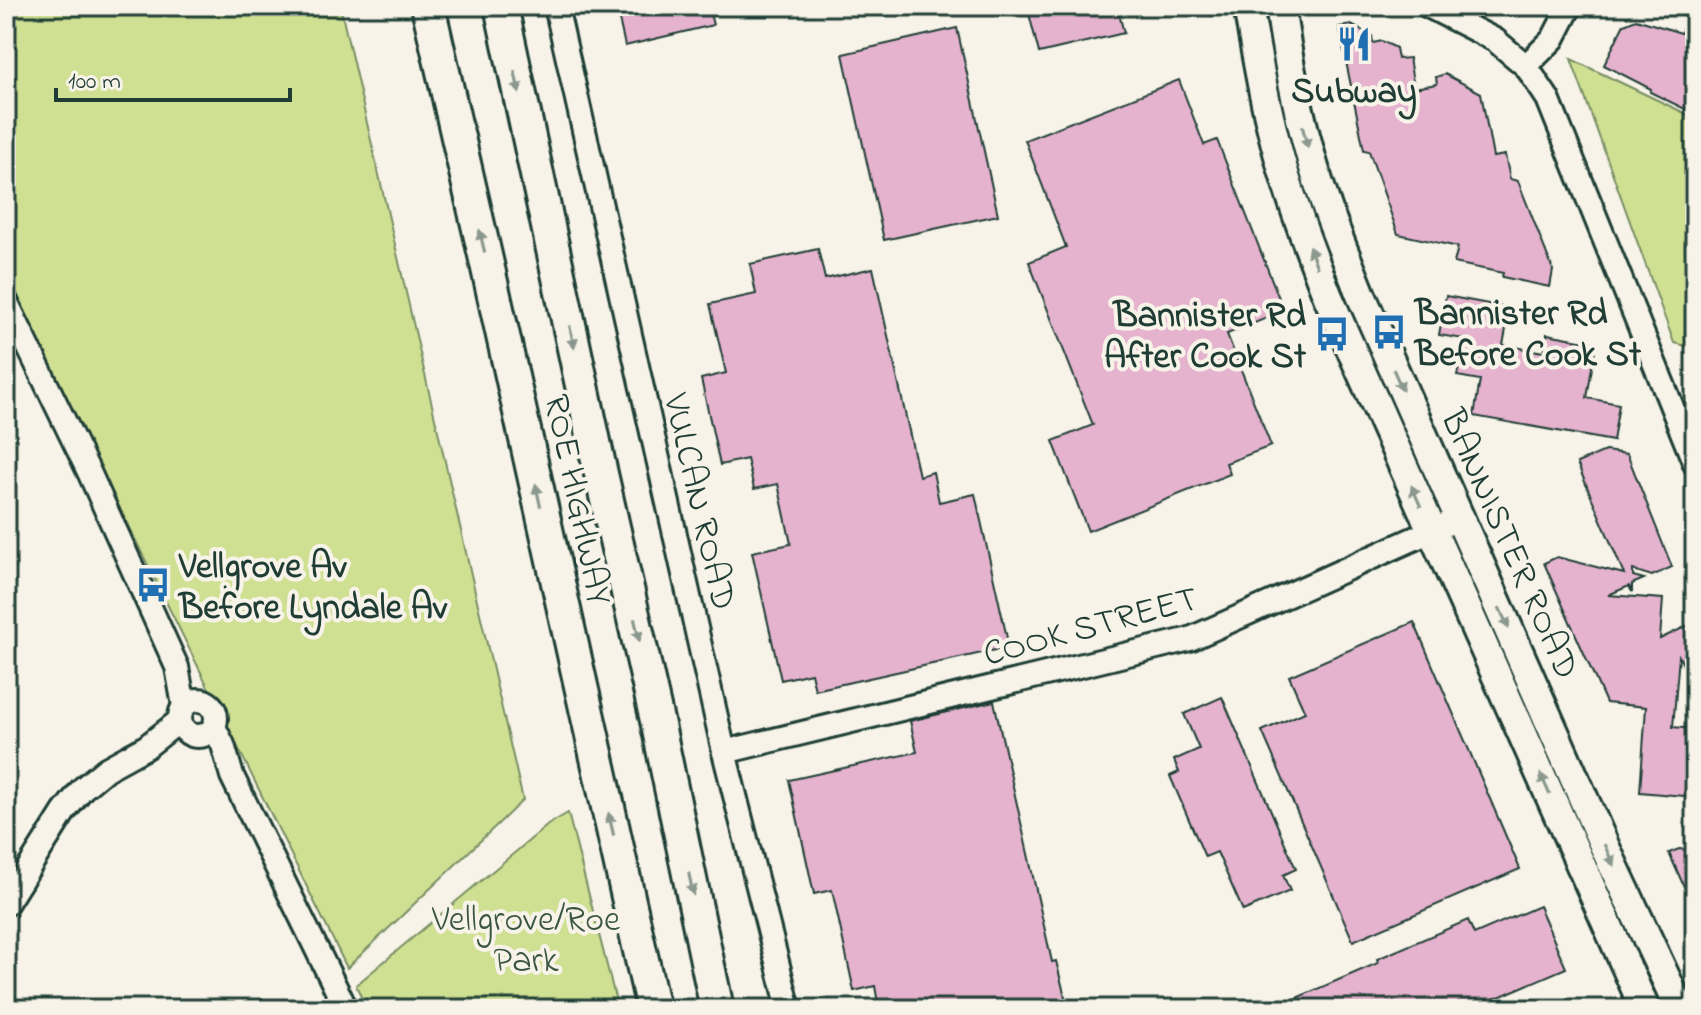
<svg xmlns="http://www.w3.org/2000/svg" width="1701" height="1015" font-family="'Indie Flower',sans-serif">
<rect width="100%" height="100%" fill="#f7f3e8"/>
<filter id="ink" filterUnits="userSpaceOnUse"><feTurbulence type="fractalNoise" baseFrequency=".0125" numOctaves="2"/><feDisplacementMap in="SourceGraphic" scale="16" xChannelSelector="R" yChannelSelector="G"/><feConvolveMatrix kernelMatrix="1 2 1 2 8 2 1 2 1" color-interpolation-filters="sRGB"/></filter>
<g filter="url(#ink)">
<g fill="#d0e093" stroke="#788e64" stroke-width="2">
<path d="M6 6H340L523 800 347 968 6 278Z"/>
<path d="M1571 59 1695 118V348L1674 343Z"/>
<path d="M568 813 618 1009H366L356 985 549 824Z"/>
</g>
<g fill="#e6b3cf" stroke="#1f3d34" stroke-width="2">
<path d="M616 6H708L713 25 625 46Z"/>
<path d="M1027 6H1117L1124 33 1039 53Z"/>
<path d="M1636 19 1681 33 1685 21 1695 26V114L1650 92 1651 89 1604 65 1624 24Z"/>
<path d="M1351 25 1372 36 1373 43 1382 41 1396 48 1398 59 1409 58 1414 88 1437 84 1436 77 1445 74 1481 93 1493 157 1505 155 1510 179 1518 181 1553 270 1550 287 1502 277 1503 273 1454 263 1458 247 1398 234 1369 151 1364 150 1339 27Z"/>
<path d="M957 28 998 215 884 240 843 54Z"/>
<path d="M1179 80 1204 145 1217 140 1284 311 1227 334 1271 446 1226 463 1230 474 1088 531 1053 441 1093 425 1029 262 1066 247 1025 140Z"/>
<path d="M818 249 825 279 873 268 919 476 933 472 939 502 975 494 1009 647 815 690 811 673 781 680 752 552 791 544 778 484 754 489 747 459 720 465 701 379 726 373 710 304 756 294 750 264Z"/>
<path d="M1446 296 1510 308 1503 345 1544 352 1547 334 1596 343 1587 398 1619 404 1613 441 1474 416 1480 380 1457 376 1464 339 1439 335Z"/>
<path d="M1605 451 1627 454 1672 567 1652 576 1633 570V576L1644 579 1632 584V592L1629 586 1608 595 1663 599 1660 639 1695 622V690L1679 656 1673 727 1695 729V797L1640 792 1646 707 1606 703 1544 563 1557 557 1624 574 1577 463Z"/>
<path d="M1414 622 1520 869 1353 941 1262 731 1305 712 1289 676Z"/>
<path d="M1222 697 1296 869 1283 875 1290 891 1243 911 1217 852 1205 857 1170 776 1179 772 1174 760 1199 749 1184 714Z"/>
<path d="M994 701 1052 962 1056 961 1068 1009H879L875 986 854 991 832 890 814 894 789 780 917 752 910 721Z"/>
<path d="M1679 849 1695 851V911L1669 853Z"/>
<path d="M1539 906 1566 968 1471 1009H1271L1378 963 1377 959 1468 920 1474 934Z"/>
</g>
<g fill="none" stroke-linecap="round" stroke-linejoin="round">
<g stroke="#1f3d34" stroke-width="28">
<g id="minor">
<path d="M556 6 724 752 789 1009"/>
<path d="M1428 6 1495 40 1526 66 1548 99 1695 464"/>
<path d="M1526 66 1553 39 1570 6"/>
<path d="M6 301 89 472 177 667 184 706"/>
<circle cx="198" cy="718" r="18"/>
<path d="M214 727 223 745 232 776 346 1009"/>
<path d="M724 752 1190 639 1460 518"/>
<path d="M6 904 64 812 82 789 106 769 146 747 179 721"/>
</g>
</g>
<g stroke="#1f3d34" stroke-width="34">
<g id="major">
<path d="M1248 6C1257 59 1266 111 1281 163 1294 209 1311 253 1328 297L1645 1009"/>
<path d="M1280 6C1287 55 1296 103 1309 150 1322 200 1342 247 1361 295L1608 854 1680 1009"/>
</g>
</g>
<g stroke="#1f3d34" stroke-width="38">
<g id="highway">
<path d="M428 6 487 264 653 1009"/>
<path d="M501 6 599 465 658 725 717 1009"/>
</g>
</g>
<use href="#minor" stroke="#f7f3e8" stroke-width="22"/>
<use href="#major" stroke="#f7f3e8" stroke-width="28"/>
<use href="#highway" stroke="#f7f3e8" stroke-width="32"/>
</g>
<defs><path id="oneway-solid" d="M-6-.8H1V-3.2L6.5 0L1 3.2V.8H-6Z" transform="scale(2)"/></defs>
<g fill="#8b988e">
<use href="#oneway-solid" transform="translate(517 82) rotate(78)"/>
<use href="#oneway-solid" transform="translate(1305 137) rotate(76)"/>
<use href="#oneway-solid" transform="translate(482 241) rotate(-103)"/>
<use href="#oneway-solid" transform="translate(1313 257) rotate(-111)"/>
<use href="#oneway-solid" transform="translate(572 337) rotate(78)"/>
<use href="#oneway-solid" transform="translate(1398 380) rotate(66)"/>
<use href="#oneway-solid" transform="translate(538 495) rotate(-102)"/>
<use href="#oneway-solid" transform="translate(1416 496) rotate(-114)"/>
<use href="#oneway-solid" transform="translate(1504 618) rotate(66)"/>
<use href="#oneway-solid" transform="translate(637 630) rotate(77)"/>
<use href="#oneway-solid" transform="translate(1545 784) rotate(-114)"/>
<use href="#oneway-solid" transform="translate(611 824) rotate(-103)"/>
<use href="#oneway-solid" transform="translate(1609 855) rotate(66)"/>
<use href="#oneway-solid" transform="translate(691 884) rotate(78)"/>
</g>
</g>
<defs>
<g id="restaurant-bare" transform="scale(2.76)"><path d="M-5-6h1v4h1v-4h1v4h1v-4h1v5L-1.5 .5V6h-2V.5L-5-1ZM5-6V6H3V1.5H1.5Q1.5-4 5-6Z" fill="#1f6fb2" stroke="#f7f3e8" stroke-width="2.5" paint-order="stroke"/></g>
<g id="bus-bare" transform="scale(2.76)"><path d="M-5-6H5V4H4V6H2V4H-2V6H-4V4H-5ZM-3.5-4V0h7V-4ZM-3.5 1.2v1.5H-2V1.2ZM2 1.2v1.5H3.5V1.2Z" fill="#1f6fb2" stroke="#f7f3e8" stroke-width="2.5" paint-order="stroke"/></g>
</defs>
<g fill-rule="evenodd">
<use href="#restaurant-bare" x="1354" y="44"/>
<use href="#bus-bare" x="1389" y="332"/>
<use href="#bus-bare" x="1332" y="334"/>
<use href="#bus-bare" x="153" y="585"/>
</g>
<g text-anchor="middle" stroke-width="8" stroke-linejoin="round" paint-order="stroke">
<g font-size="36" font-weight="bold" fill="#1f3d34" stroke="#f7f3e8" text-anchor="start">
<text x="1354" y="102" text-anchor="middle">Subway</text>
<text x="1415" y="324">Bannister Rd<tspan x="1415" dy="41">Before Cook St</tspan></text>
<text x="1306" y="326" text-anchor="end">Bannister Rd<tspan x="1306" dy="41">After Cook St</tspan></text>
<text x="179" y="577">Vellgrove Av<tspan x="179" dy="41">Before Lyndale Av</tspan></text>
</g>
<g font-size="36" fill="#1f3d34" stroke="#f7f3e8">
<text transform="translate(580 499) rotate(78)" y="13">ROE HIGHWAY</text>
<text transform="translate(702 501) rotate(77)" y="13">VULCAN ROAD</text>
<text transform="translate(1512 543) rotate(66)" y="13">BANNISTER ROAD</text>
<text transform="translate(1090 624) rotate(-15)" y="13">COOK STREET</text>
</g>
<g font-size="36" fill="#3a5542" stroke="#f7f3e8">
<text x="526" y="930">Vellgrove/Roe<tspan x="526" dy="41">Park</tspan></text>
</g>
</g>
<rect width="1701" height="1015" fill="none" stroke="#f7f3e8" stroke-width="32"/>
<rect x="16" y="16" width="1669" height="983" fill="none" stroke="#1f3d34" stroke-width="3" filter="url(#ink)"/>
<path d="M56 88v12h234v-12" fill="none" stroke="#1f3d34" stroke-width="4"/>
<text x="68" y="88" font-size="24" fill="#1f3d34" stroke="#f7f3e8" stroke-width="6" paint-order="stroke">100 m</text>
</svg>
